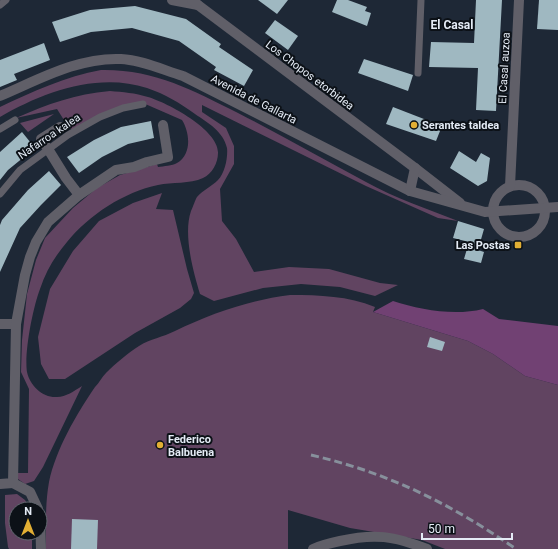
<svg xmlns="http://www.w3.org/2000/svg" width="558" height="549" font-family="Roboto,sans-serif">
<rect width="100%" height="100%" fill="#1e2836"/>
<g fill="#614461">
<path d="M101 70C154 69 192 90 238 113 281 135 323 159 366 182 395 198 427 209 458 221L438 218 366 186 202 105V112L226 128 234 146V164L220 189 222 221 236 239 254 272 289 267 329 269 380 283 398 285 375 296 340 287 301 284 263 288 214 301 200 294C193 271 183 234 191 211 193 207 195 200 197 197 203 190 212 186 218 180 225 173 228 157 227 148 223 131 208 123 195 114 180 103 165 94 147 88 98 72 43 92 0 117V107C32 92 66 76 101 70Z"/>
<path d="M110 91C123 92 135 93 148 97 168 103 219 130 218 153 218 163 212 174 203 178 190 184 172 182 158 185 124 192 89 215 67 242 55 256 46 271 40 289 33 307 24 353 27 372 30 386 43 398 57 397 66 397 74 391 82 386L43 467 34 481 25 484 18 479V473H28L29 389 21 372 22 340 27 294 36 260 45 238 73 208 97 188 120 175 157 164 158 167C164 166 172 166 177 163 192 154 190 133 182 120L143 103 74 130 69 128 57 109 16 118C48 104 75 94 110 91Z"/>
<path d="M54 114 28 132 20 123Z"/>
<path d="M162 193 156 209 173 210 187 269 194 293 191 299 180 308 135 333 65 379H49L41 364 38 337 50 289 73 251 99 221 133 203Z"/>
<path d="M290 295C320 295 348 296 375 307L373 312 468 341 493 354 525 376 558 385V549H445L422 540 350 528 288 510V549H46C46 527 45 504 49 482 56 449 76 415 95 387 99 383 102 377 106 373 116 363 128 353 139 346 150 339 163 337 175 331 212 313 250 300 290 295Z"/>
<path d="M17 494 25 500 30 509H16V533H32V549H9L8 547 5 523V495Z"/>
</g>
<path fill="#714173" d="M393 301C420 310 455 316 483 309L499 319 558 326V385L525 376 493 354 468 341 373 312Z"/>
<g fill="#9fb8c1">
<path d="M258 0H288L277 14Z"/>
<path d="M337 0H348L367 7 365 11 371 13 367 26 332 12Z"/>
<path d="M476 0H502L496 111 476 110 478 68 429 67 431 42 474 43Z"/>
<path d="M539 0H558V30L537 29Z"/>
<path d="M135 6 186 19 221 44 219 47 253 70 244 86 214 70 216 67 179 41 132 28 91 32 60 42 52 22 90 10Z"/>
<path d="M275 20 298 36 288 50 265 33Z"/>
<path d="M44 43 50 60 14 74 17 80 0 87V60Z"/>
<path d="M364 59 413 75 408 91 358 73Z"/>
<path d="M393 107 442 126 436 141 386 124Z"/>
<path d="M151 121 154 138 128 144 102 157 79 173 67 157 94 140 121 127Z"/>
<path d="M22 132 35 148 8 170 0 180V152Z"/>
<path d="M459 151 476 162 481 153 490 158 487 181 478 186 450 168Z"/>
<path d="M49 171 61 185 41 205 20 228 0 272V225L2 220 28 190Z"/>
<path d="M458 221 484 229 478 250 484 252 481 263 464 259 469 242 453 238Z"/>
<path d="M430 337 445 342 442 351 427 347Z"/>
<path d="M72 519 98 520 97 549H71Z"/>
</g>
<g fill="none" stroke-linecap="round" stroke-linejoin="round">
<g stroke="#605f68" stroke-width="7">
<path d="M0 5 6 0"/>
<path d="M418 73 421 0"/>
<path d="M0 129 15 120"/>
<path d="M0 194 20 170 68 135 100 117 123 108 143 104"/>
</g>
<g stroke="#605f68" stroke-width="10">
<path d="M172 0 198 5"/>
<path d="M60 127 41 139 48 149 66 178 79 195"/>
<circle cx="519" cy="211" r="26"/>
<path d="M510 186 519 0"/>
<path d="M0 324H16"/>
<path d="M13 483 30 492 38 509"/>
<path d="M0 484 13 483 16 324 25 275 30 257 36 242 48 222 79 195 116 170 134 167 147 162 168 157 163 125"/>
<path d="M40 514 41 549"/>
<path d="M313 549C322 545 331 543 340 541 375 533 394 536 427 549"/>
</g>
<g stroke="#605f68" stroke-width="10">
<path d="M192 0 198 5 415 168 460 203"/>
<path d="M0 96C38 80 78 57 121 59 142 60 163 70 183 76L410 191 485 212 558 207"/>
<path d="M410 191 415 168"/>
</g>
<path stroke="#87909c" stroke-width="3" stroke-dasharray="8 4" stroke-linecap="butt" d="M311 455C389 473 451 504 516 549"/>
</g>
<g fill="#e2af34" stroke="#0c1117" stroke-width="1.5">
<circle cx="414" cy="125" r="4"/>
<rect x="514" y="241" width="8" height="8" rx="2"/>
<circle cx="160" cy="445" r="4"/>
</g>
<g text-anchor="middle" stroke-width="4" stroke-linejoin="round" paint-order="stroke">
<g font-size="11" fill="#e4ebf5" stroke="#0c1117">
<text transform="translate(504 68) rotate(-87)" y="4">El Casal auzoa</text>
<text transform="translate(310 75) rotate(37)" y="4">Los Chopos etorbidea</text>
<text transform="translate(254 99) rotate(27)" y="4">Avenida de Gallarta</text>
<text transform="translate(49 136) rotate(-34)" y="4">Nafarroa kalea</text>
</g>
<g font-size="11" font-weight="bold" fill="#e4ebf5" stroke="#0c1117" text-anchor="start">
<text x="422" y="129">Serantes taldea</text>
<text x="510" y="249" text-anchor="end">Las Postas</text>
<text x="168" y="443">Federico<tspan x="168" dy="13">Balbuena</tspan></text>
</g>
<g font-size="12" font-weight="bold" fill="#e4ebf5" stroke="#0c1117">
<text x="452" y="29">El Casal</text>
</g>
</g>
<g transform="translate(28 521)"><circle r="19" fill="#0c1117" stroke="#626870"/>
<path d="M0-3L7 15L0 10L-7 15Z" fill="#e2af34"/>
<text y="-6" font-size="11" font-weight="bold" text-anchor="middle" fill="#e4ebf5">N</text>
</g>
<path d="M422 533v6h90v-6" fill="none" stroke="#e4ebf5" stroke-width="2"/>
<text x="428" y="533" font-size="12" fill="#e4ebf5" stroke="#0c1117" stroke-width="3" paint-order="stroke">50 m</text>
</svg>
